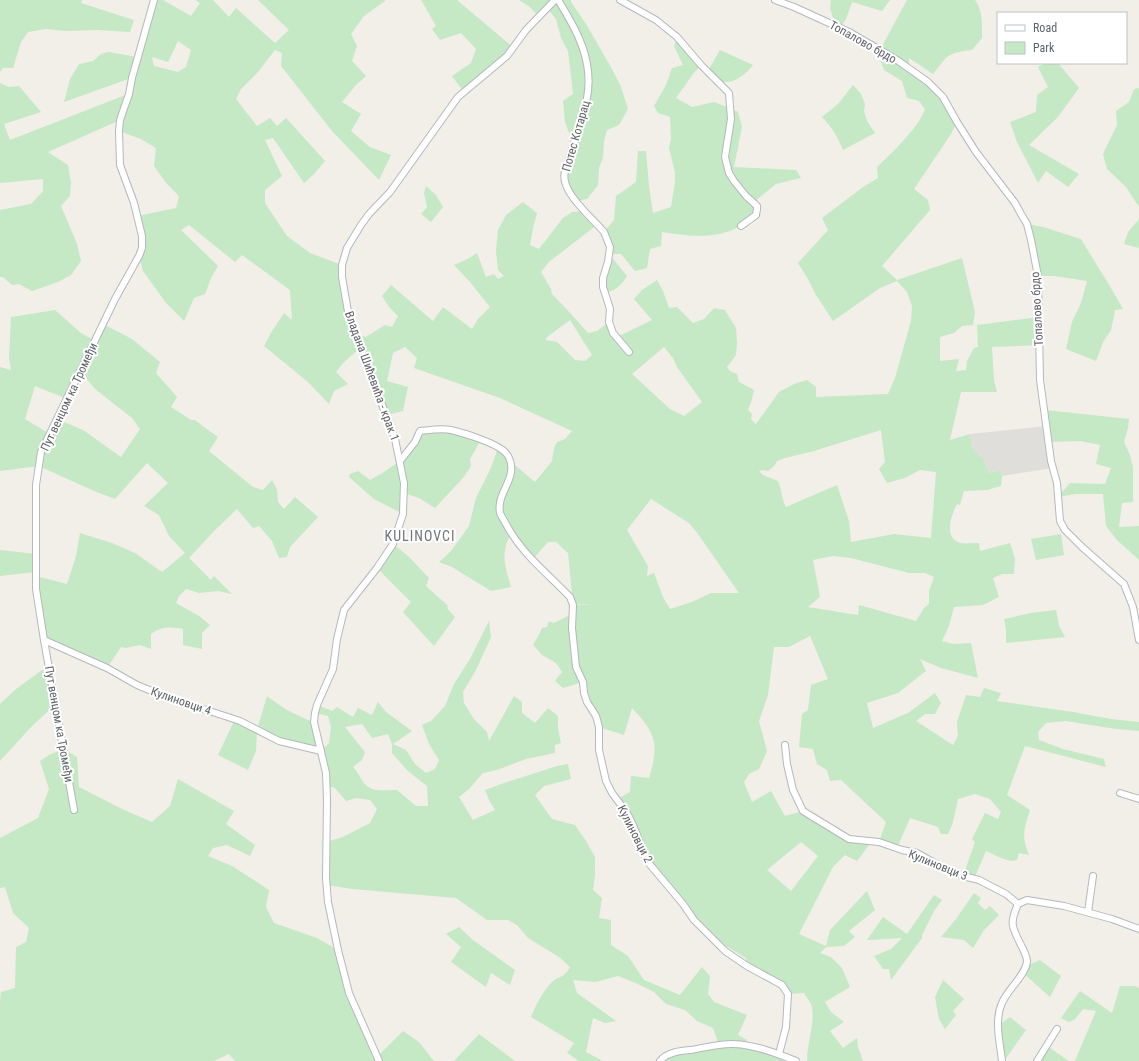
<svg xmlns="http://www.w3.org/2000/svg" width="1139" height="1061" font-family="'Roboto Condensed',sans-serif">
<rect width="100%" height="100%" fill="#f1efe8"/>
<path fill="#e0deda" d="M1047 426 1053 468 1002 476 1000 470 989 473 984 459 973 450 970 434Z"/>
<g fill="#c5e8c5" fill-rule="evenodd">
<path d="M0 0H82L81 3 134 20 130 32 98 30 65 31 46 29 28 32 21 42 13 68H3L0 72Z"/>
<path d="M154 0H163L191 16 200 3 195 0H213L229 17 236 8 275 43 289 30 258 0H385V1L364 16 351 34 357 46 352 61 366 76 355 86 342 102 361 114 351 131 370 147 391 155 379 180 332 131 281 66 282 53 275 50 258 72 241 89 236 99 257 126 270 118 277 126 286 118 325 161 314 174 304 183 273 138 265 140 282 176 265 190V203L287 236 310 253 342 265 355 334 366 337 385 325 392 327 398 316 389 307 382 296 391 285 433 321 443 307 472 329 478 319 490 307 470 282 454 265C462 262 470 258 477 253L486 277 494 274 498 279 504 276 498 270 496 251 498 230 506 215 523 202 537 213 533 228 530 245 539 249 563 218 572 212 586 211 598 224 549 262 541 272 551 289 552 294 573 316 588 333 597 331 609 322 617 337 652 320 634 299 642 290 657 280 663 291 669 308 677 307 693 323 704 319 714 308 725 310 736 328 737 343 736 355 727 367 730 371 737 374 739 382 754 390 752 399 748 410 752 414 751 419 756 424 779 392 794 384 807 380 816 387V397L888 394 895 378 911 321 912 306 907 292 897 281 880 288 833 321 816 295 808 279 798 263 828 230 822 218 863 187 878 178 877 167C891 154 920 126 925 109L919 101 907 98 902 81 884 70 880 59V50L907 0H975C983 11 982 24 982 38L972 50C947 53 948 55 933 74L909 58V68L943 97 957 122 951 134 914 189 928 200 930 210 882 266 897 280 962 258 975 312 973 325 962 326 954 333 940 337V361L959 359 956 371 966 370 967 361 974 348 978 347 977 325 1039 317V345L992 347 994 380 997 392H961L950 440 970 434 973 450 984 459 989 473 1000 470 1002 476 1001 486 987 490 964 491 960 505 957 504C951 516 943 537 960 543 965 544 973 543 979 543L980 551 1010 543 1015 559 1014 574H1002L993 578 999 597 983 605 954 607 949 626 942 641 953 644 971 643 978 678 941 668 920 659 926 671 898 693 867 703 873 728 908 713 935 693 941 703 935 714H925L916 721 953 745 958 736 957 722 966 695 980 697 984 688 1001 693 997 701 1073 712 1111 719 1139 722V731L1116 729 1066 721 1046 723 1038 732 1039 740 1063 749 1104 759 1106 767 1025 746 1007 795 1030 810C1024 830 1021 835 1029 855L1019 853 1017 860C1006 863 996 855 986 851L974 879 963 876 975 842 972 839 985 813 998 819 1001 812 990 799 975 794 958 799C955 811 954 824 948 834H941L938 827 910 818 897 848 879 842 886 822 841 780 830 781 827 770 817 764 813 749 799 747 802 714 808 710 811 685 828 679 810 636 789 647H774L768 695 759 721 767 751 759 769 749 774 744 782 752 802 771 791 785 816 803 811 849 839 872 841 857 861 845 855 833 867 799 934 826 946 830 930 867 891 875 910 849 931 855 937 844 946 826 947 820 953 831 957 842 968 850 987 825 1002 831 1012 844 1022 830 1031 843 1048 857 1038 858 1047 863 1061H807C807 1043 815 1024 812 1007 811 1002 806 997 804 993L788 994 782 985 747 966 746 958 708 935 647 861 633 825 617 799 630 792 631 776 649 778C659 745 657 734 632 708L624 735 599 727 587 702 583 682 563 688 555 681 562 672 556 663 542 655 533 645 540 633 542 628 547 627 549 621 554 623 572 614 573 605 593 604H573L568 553 556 542H548L532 560 511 533C500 555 505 565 511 587L491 591 452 567 439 562 451 551 469 526 476 498 490 470 498 448 511 462 535 482 552 461 554 448 557 442 565 439 572 431 500 398 414 368 417 358 405 347 393 353 387 381 408 387 403 411 387 415 360 348 343 363 336 372 348 384 334 391 329 404 308 382 264 346 272 331 284 313 292 320 290 290 242 255 235 262 189 225 181 230 218 266 211 278 205 294 194 298 184 321 166 303 143 271 139 256 142 248 138 216 176 208 179 196 167 184 154 166 156 148 141 139 119 131 120 120 48 152 68 165 71 183 70 196 61 206 77 244 81 261 71 275 58 282 32 291 19 284 12 285 3 277H0V210L31 204 43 191V179L0 183V83L9 87 19 86 41 112 4 124 10 140 128 94 131 78 64 102 70 79 79 64 93 61 101 54 109 52 137 57ZM178 41 191 50 186 67 178 72 154 66 152 57 168 62ZM570 320 592 355 585 361 575 360 557 342 546 340 547 337ZM664 347 673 358 677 367 702 402 684 416 670 409 632 374ZM881 430 885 462 879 469 887 483 905 478 920 470 936 472 931 538 894 534 851 542 849 521 837 485 786 507C781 498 782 489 778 481L763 475 759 471 763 470 768 471 774 466 777 461 785 458 814 451ZM651 499 689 523 698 534 739 593H711L692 602 670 609 663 597 654 573 647 576 648 566 627 530ZM833 556 851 558 909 573H925L934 577 929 591V604L924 608 916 621 859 605 858 615 808 607 820 597 813 560ZM801 842 818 856 791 891 767 870Z"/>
<path d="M421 0H457L514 48 464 92 452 76 471 63 476 49 461 33 440 40 432 29 436 26Z"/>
<path d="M519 0H571V2L586 24 612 69 621 87 628 109 619 125 607 130 604 141 603 158 599 168 598 185 587 199 576 201 564 179 573 144 565 122 563 101 573 94 568 51 561 38 556 19 547 8 539 17 530 7Z"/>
<path d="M831 0H890L882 11 852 2 846 19 840 28 836 26 830 9Z"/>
<path d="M677 37 701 65 693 74 676 98 692 107 714 102 730 108 738 112 742 127 734 167 796 170 801 178 776 184 754 202 757 212C752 217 746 222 740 226 716 240 688 236 662 232L661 246 650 249 647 268 635 271 621 254H609L627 276C622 285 615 291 605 293L603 287 609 254 604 232 614 220 616 196 636 182 638 151H646L649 186 653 213 671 207 675 182V172L669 148 671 139 670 117 658 113 654 106 666 85 672 68 683 65 674 46Z"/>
<path d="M720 50 753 65C745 75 731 87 717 80 714 79 710 74 708 71Z"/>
<path d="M1046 63H1058L1079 88 1058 117 1029 145 1079 174 1068 187 1046 171 1038 183 1017 142 1010 122 1036 112 1037 95 1048 87 1038 67Z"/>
<path d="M853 85 861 94 865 104 864 111 867 121 875 133 843 150C838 137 832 127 822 117L838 104Z"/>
<path d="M1139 88V207L1126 187 1107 169 1103 154 1117 125 1116 111 1129 102 1134 89Z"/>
<path d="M426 186 436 195 443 207 431 222 421 214 427 207 424 193Z"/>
<path d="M1139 219V248L1124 244 1128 232Z"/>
<path d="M1027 224 1043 227 1081 239C1095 263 1110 285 1123 309L1115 310 1111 330 1103 342 1096 361 1066 349 1072 322 1081 303 1087 281 1054 276H1038Z"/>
<path d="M55 310 81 333 95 341 103 324 132 339 160 362 156 373 177 397 171 407 191 420H195L208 430 218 437 209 451 253 487 263 490 272 480 277 489 278 502 284 509 295 497 318 517 290 547 287 557 279 558 272 541 259 526 253 528 237 509 215 530 189 558 211 580 214 576 232 594 218 591 199 593 186 589 179 596 176 603 199 616 210 625 202 633V649L183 645V629C169 627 163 626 151 634V649L140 645 126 648 121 647 107 668 44 640 36 576 67 584 76 556 80 533 112 543 135 553 162 572 185 553 169 536 159 515 144 506 168 483 147 463 115 499 94 491 39 466 0 471V367L11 370 9 359 11 317ZM81 372 95 389 132 418 140 429 121 457 83 430 57 419 50 434 25 419 35 386 67 399Z"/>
<path d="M1045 410 1129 419 1128 428 1124 442 1130 455 1133 467V502L1122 503 1119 527 1139 526V560L1117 540 1106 526 1103 494H1076L1058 497 1070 483 1105 484 1111 468 1096 464 1100 445 1080 441 1050 442Z"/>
<path d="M450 430 481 440 470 459 471 466 463 478 435 508 419 498 404 493 403 514 374 499 349 477 350 474 358 471 370 480 381 474 400 461 420 431Z"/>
<path d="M1061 534 1064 555 1036 560 1031 539Z"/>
<path d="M393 544 408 556 429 578 426 586 448 606 447 608 455 617 434 646 403 612 411 602 377 568Z"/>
<path d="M0 550 36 554 35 572 0 576Z"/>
<path d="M1056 610 1059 626 1065 637 1006 643V630L1004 619 1031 613Z"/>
<path d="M489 621 491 637 476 670 463 692 464 703 474 719 487 732 489 741 514 696 522 702V713L535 723 548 708 558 716V728L561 743 555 745V753L526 759 497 770 483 773 469 789 459 797 473 820 495 810 489 800 485 790 504 783 557 766 568 764 571 779 544 786 535 795 552 819 575 825 586 841 595 857V875L593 890 602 898 599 918 611 920V945L628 956 644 980 680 995 702 967 710 976 708 994 714 1002 747 1015 738 1035 747 1040 745 1046 796 1061H660L663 1057 719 1045 713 1028 697 1021 685 1010 666 1004 654 992 638 984 618 976 595 982 573 980 577 993 616 1021 605 1023 593 1018 586 1052 603 1061H579L567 1053 574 1043 531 1017C536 1005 542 993 551 983 558 975 563 980 570 967L559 957 528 938 517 925 508 920H487L456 898 352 889 327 885 326 842 343 837 370 823 377 809 370 800 356 798 346 801 335 788 326 785 321 751 279 741 257 730 256 751 248 770 218 755 235 719 257 730 267 696C282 708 297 716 314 722L321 751 329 743 331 727 328 716 315 713 317 705 332 711 337 707 353 717 358 708 372 715 378 702 386 712 412 731 393 744 406 750 415 764 426 773 435 769 439 760 429 744 422 725 431 721 445 706 454 684 470 659ZM362 724 372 738 388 734 392 744V753L408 771 427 786 428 806H416L397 790C386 790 371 793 364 783 360 778 358 772 353 767L362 760 365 752 345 727Z"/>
<path d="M49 665 56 704 33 725 0 761V704L16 689Z"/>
<path d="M64 749 77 757 79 787 122 809 152 822 170 806 178 779 234 811 226 824 255 845 250 856 227 845 213 848 208 856 232 866 269 890 266 907 274 923 317 938 338 950 349 993 377 1057 403 1031 419 1042 434 1061H235L229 1054 214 1061H0V1001L1 992 15 988 16 947 26 942 29 928 13 913 5 887 0 888V838L38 818 49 789 40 761 49 755Z"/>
<path d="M974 893 981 898 978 903 985 910 990 906 999 915 984 930 973 948 964 940 941 937 956 919Z"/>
<path d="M934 895 942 900 934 911 922 935V938L891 980 889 969H883L874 956 891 949 902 938 867 940 883 917 907 934Z"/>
<path d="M459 927 473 940 515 970 510 985 491 973 486 987 451 962 461 947 446 934Z"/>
<path d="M1040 960 1061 976 1050 997 1023 973 1027 961 1031 964Z"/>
<path d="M943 980 964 999 953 1011 956 1015 945 1029 939 1019 935 997Z"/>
<path d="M1120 986H1135L1139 988V1061H1075L1096 1011 1083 1009 1075 1019 1069 1022 1061 1018 1080 991 1112 1013Z"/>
<path d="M1010 1017 1026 1030 1004 1061 999 1025Z"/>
<path d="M479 1034 515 1061H454Z"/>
<path d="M1047 1046 1069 1061H1037Z"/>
</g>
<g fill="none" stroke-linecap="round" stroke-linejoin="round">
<g stroke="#b5b8bc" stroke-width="8">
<g id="minor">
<path d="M558 0C577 30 594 61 587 98 583 121 573 143 567 166 554 188 591 216 604 232L610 247 608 262 603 278V287L610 309 609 322 613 333 629 352"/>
<path d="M620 0 656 20 677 37 701 65 729 93 731 119 725 157 729 173 734 181 746 196 757 206V209L756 215 741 226"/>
<path d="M775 0 794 7 851 33 897 60 928 82 943 97 957 122 976 152 1015 203 1021 214 1027 224 1031 240 1038 276 1040 380 1051 461 1057 483 1060 521 1065 530 1082 547 1124 584 1133 607 1139 640"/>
<path d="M400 461 415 442 420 431C430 430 441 428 451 430 464 433 496 443 505 452 510 457 512 465 511 472 509 486 497 497 500 513 501 516 504 520 506 524 521 553 547 573 570 597L573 605 572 628 576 667 583 682 584 693 587 702 596 716 599 727V750L606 781 612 793 627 813 633 825 647 861 683 904 694 920 725 951 747 966 782 985 788 994 786 1027 779 1054"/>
<path d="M44 640 107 668 137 685 164 696 240 721 279 741 321 751"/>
<path d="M785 745 787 764 793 790 803 811 849 839 879 842 902 850 917 853 940 866 963 876 979 880 1006 894 1018 904"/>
<path d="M1120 793 1139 799"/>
<path d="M74 810 44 640 36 589V485L41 452 115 299 139 256 142 248V236L134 203 120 165 119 131 120 120 129 94 132 78 154 0"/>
<path d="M1018 904 1027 900 1064 906 1112 919 1139 929"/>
<path d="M1088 912 1093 876"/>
<path d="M379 1061 349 993 338 950 328 902 326 878 327 800 326 773 314 722 315 713 317 705 333 669 337 639 344 610 377 568 393 544 403 514 404 483 395 439 349 317 342 277V265L347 248 361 225 369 214 390 192 458 97 507 56 526 30 555 0"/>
<path d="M660 1061C667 1052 680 1051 691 1050 704 1048 720 1043 734 1044 755 1045 776 1053 796 1061"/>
<path d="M1002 1061C1000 1043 994 1020 1002 1003 1007 990 1026 975 1027 961 1027 957 1024 951 1022 947 1012 927 1009 924 1018 904"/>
<path d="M1037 1061 1057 1029"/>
</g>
</g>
<use href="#minor" stroke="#fff" stroke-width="6"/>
</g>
<g text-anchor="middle" stroke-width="4" stroke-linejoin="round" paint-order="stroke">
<g font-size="12" fill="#5f6368" stroke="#fff">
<text transform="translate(863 42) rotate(29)" y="4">Топалово брдо</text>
<text transform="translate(576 136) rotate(-74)" y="4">Потес Котарац</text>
<text transform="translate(1037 309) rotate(-93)" y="4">Топалово брдо</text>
<text transform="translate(372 376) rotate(70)" y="4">Владана Шићевића - крак 1</text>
<text transform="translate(69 397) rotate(-65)" y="4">Пут венцом ка Тромеђи</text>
<text transform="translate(181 701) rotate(19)" y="4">Кулиновци 4</text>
<text transform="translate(59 724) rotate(80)" y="4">Пут венцом ка Тромеђи</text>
<text transform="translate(635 834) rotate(63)" y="4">Кулиновци 2</text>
<text transform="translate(938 865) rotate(22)" y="4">Кулиновци 3</text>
</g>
<g font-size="14" letter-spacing="1" fill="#70757a" stroke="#fff">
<text x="420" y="541">KULINOVCI</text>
</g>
</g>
<rect x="997" y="12" width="130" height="52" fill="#ffffff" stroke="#bfc1c3"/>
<rect x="1005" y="25" width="20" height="6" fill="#ffffff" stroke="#bfc1c3"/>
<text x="1033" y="32" font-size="12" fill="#5f6368">Road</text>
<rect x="1005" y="42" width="20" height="12" fill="#c5e8c5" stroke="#bfc1c3"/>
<text x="1033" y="52" font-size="12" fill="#5f6368">Park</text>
</svg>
